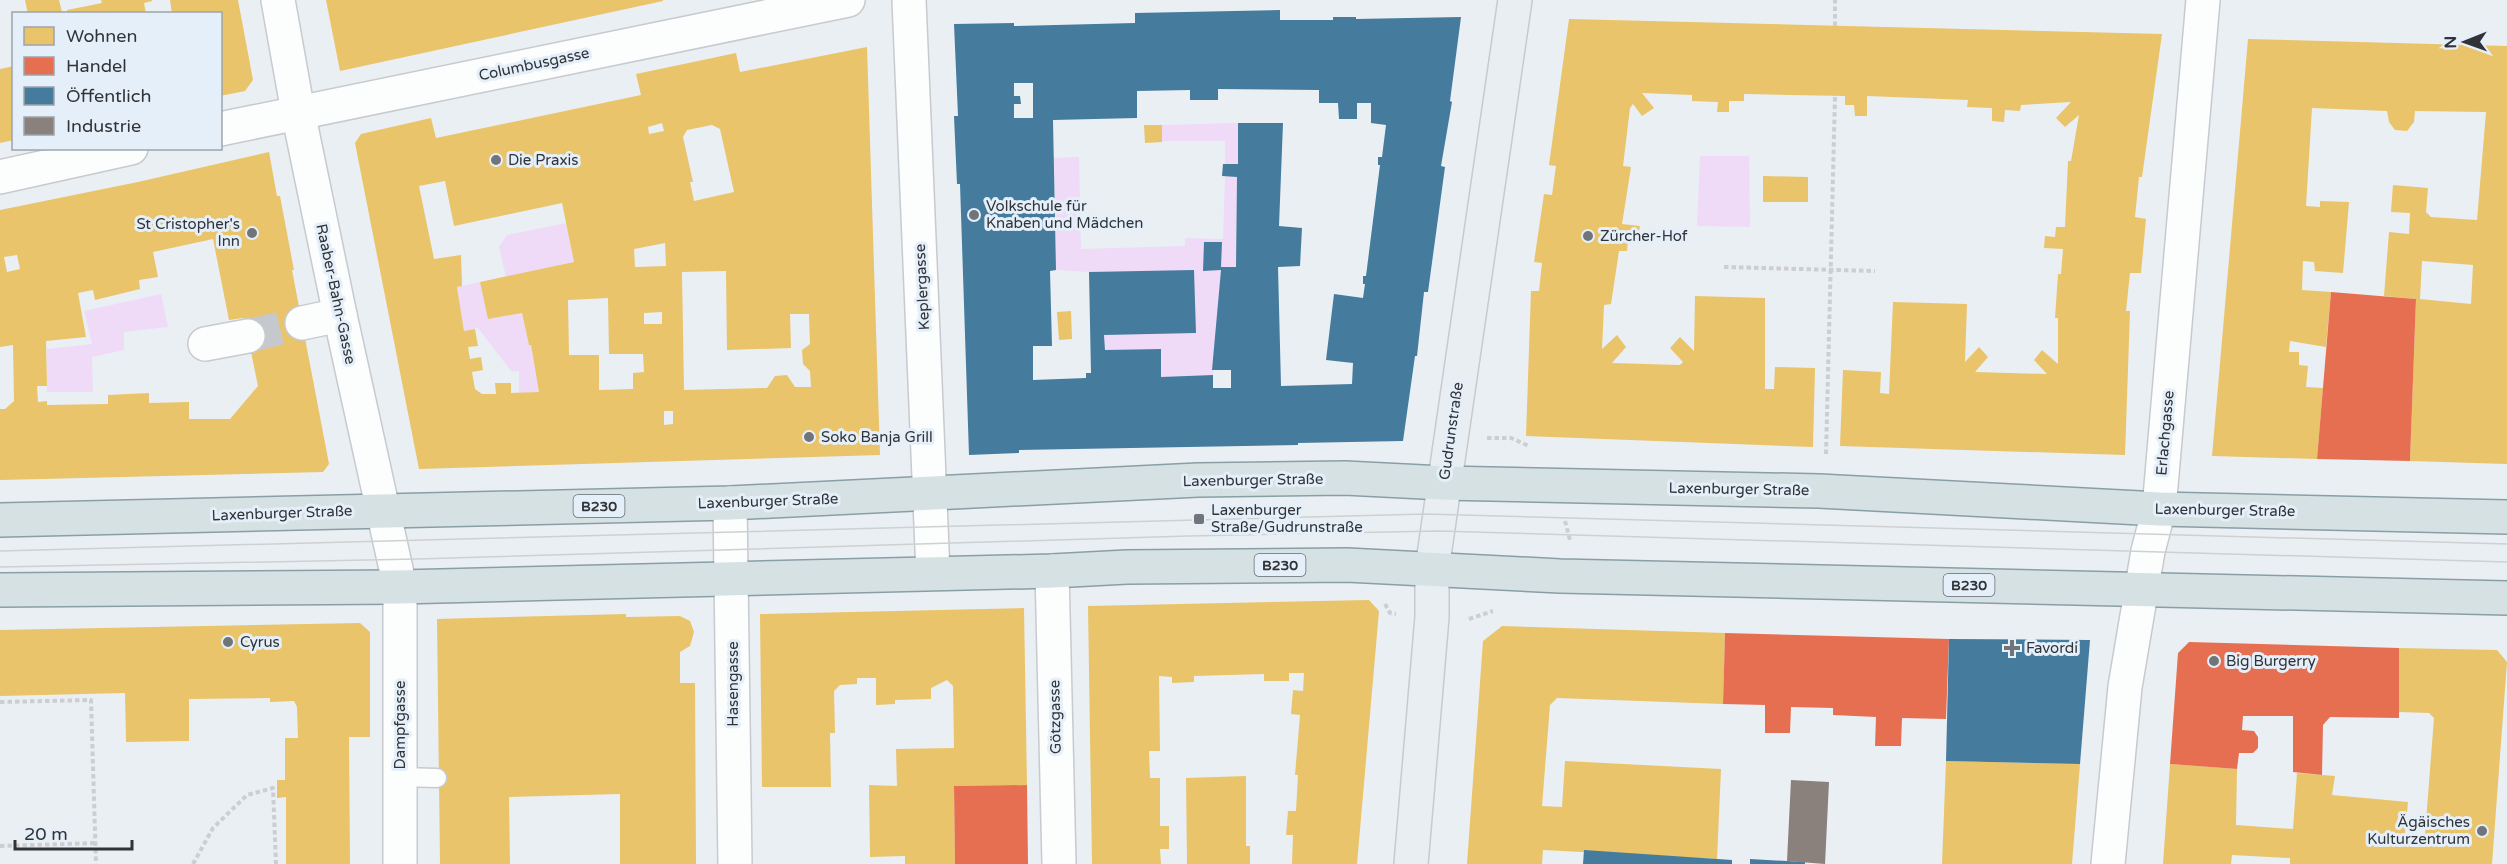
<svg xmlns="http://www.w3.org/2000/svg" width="2507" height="864" font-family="'Varela Round',sans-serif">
<rect width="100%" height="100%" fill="#eaeff4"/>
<g fill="#efdaf8">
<path d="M1238 123V164H1225V141H1162V125Z"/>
<path d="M1700 156H1749L1750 227 1697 226Z"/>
<path d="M1079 157 1081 249 1185 246V238L1223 239 1225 176 1237 177 1236 267H1221V242H1204L1203 270H1221L1213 375 1161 377V349L1105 350 1104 335 1089 272 1056 270 1054 158Z"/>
<path d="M566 223 574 262 506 277 499 247 507 235Z"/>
<path d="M480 282 489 319 522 313 529 344 531 345 539 392 519 393V371L512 372 478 328 464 331 457 287Z"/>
<path d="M161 294 168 327 124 332V350L92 357 93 392H47V349L92 344 84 311Z"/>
</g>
<g fill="#e9c46a" fill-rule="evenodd">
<path d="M25 0H59L62 12 28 14Z"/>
<path d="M101 0H152V1L144 3 146 14H68L67 10 102 3Z"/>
<path d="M170 0H238L253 80 245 91 220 96V14H172Z"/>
<path d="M326 0H663V1L340 71Z"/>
<path d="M1569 19 2162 34 2142 177H2139L2135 217 2146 219 2141 273H2130L2126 311H2130L2125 455 1840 446 1843 370 1881 372 1880 393 1889 394 1893 302 1967 304 1965 362 1979 347 1988 357 1975 372 2047 374 2034 360 2042 350 2058 364V318H2055L2058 274H2061L2063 249 2044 248 2045 236 2055 237 2056 227H2065L2068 161H2071L2079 115 2065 127 2056 118 2071 102 2021 105 2020 111 2005 110 2004 122 1992 121V108L1967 107 1968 100 1867 96V116H1855L1854 105H1845V96L1744 94V101H1729V112H1717L1718 102 1692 101V95L1642 93 1654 108 1642 116 1633 104 1630 108 1623 166 1631 167 1622 224 1640 226 1637 242 1628 241 1627 251H1619L1611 304 1604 305 1602 349 1617 335 1626 347 1612 363 1680 365 1683 362 1670 348 1680 337 1694 351 1695 296 1765 298V389H1774L1775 367 1815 368 1813 447 1526 436 1531 291H1539L1542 263 1534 262 1544 194 1552 195 1556 166 1549 165Z"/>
<path d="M2248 39 2507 46V464L2410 461 2416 299 2384 296 2389 232 2409 234 2410 213 2391 212 2393 185 2428 188 2426 212 2431 217 2477 220 2486 112 2415 111 2414 122 2407 131 2395 130 2389 122 2387 111 2312 108 2306 206 2320 207V201L2349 202 2343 273 2315 271 2314 262 2303 261 2302 290 2331 292 2326 347 2290 341 2289 352H2299V365L2308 366 2306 387 2323 388 2317 459 2212 456ZM2422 261 2473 265 2471 304 2420 299Z"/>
<path d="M867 47 880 455 419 469 355 143 361 134 431 118 436 138 641 95 636 74 736 53 740 72ZM662 123 664 131 649 134 648 127ZM712 125 720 129 734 192 694 201 690 182H693L683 137 687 130ZM445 181 454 226 562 203 574 262 480 282 488 319 522 313 529 345H531L539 392 511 393V383H495L496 394H482L475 389 472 372 483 370 481 357 470 359 468 347 478 346 475 329 464 331 457 287 462 286 461 255 434 259 419 186ZM665 243 666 266 635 267 634 249ZM726 271 727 350 791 348 790 314H809L810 344 802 350 803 364 810 371 811 387H795L787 375 775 376 767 388 684 390 682 272ZM608 298 609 354H643L644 372 633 373V389L599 390V355H569L568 300ZM662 312V324H644V313ZM664 411H673V424L664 425Z"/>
<path d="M14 66V140L0 143V69Z"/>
<path d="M1144 125H1162V142L1145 143Z"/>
<path d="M269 152 277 196H280L294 270H292L329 464 323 472 0 480V409H5L14 401 13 345 0 347V210L138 182ZM213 239 229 320 244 318 258 386 230 419H189V402L149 403V393L108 395V404L47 405V401L38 402 37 386H47L46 341 86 337 78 293 93 290 95 300 140 289 139 280 158 277 153 252ZM17 255 20 269 7 272 4 257Z"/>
<path d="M1763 176 1808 177V202H1763Z"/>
<path d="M1071 311 1072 339 1059 340 1057 312Z"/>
<path d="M1369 600 1379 611 1357 864H1292L1293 835H1286L1288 811H1296L1298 775H1295L1300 715 1291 714 1293 690 1303 691 1304 673H1289V681H1264V674L1194 676V682L1172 683V677L1159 676 1160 751H1149L1150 778H1160V826H1169V849H1160L1161 864H1092L1088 606Z"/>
<path d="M1024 608 1027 785 954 786 955 864H905V856L870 857 869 785 897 786 896 749 954 748 953 686 947 680 931 688V699L895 700V704L876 705V678H857V684L840 685 834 691 835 733H830L831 787H762L760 614Z"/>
<path d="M626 614V617L680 616 690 621 694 632 690 646 680 652V683H695L696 864H620V794L509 797 510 864H440L437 619Z"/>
<path d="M360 623 370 632V737H349L350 864H286V797L277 798V780H285V738H298L297 707 294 701 270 702V698L189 699V741L126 742 125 693 0 696V630Z"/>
<path d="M1502 626 1725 633 1723 704 1557 698 1550 705 1542 806 1562 807 1565 761 1721 769 1717 859 1543 850 1542 864H1467L1483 641Z"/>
<path d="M2399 648 2497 650 2507 662 2492 864H2290V858L2232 855 2231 864H2163L2170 764 2237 769 2236 825 2293 829 2297 773 2335 776 2332 795 2408 802 2404 845 2424 847 2434 718 2429 713 2399 712Z"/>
<path d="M1946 761 2080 764 2072 864H1942Z"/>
<path d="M1246 776V846H1250V864H1187L1186 778Z"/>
</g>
<g fill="#e76f51">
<path d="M2331 292 2416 299 2410 461 2317 459Z"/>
<path d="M1725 633 1949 639 1946 719 1902 718 1901 746H1875L1876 717 1833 715V708L1791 707 1790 733H1765V705L1723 704Z"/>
<path d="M2189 642 2399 648V718L2330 717 2323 725 2322 775 2293 772V716H2243L2242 730 2254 731 2258 737V748L2253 753H2239L2237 769 2170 764 2178 653Z"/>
<path d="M1027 785 1028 864H955L954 786Z"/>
</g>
<g fill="#457b9d" fill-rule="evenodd">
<path d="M1280 10V20H1333V17H1356V19L1461 17 1450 101 1452 102 1441 166 1445 167 1428 292H1424L1417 356H1415L1403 441 1298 443V445L1019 450V453L969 455 960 184H957L954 116H958L954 24 1014 23V26L1135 23V13ZM1014 83H1033V118H1014V104H1021L1020 96H1014ZM1218 89 1319 90V103H1338L1339 119H1357V103H1371V123L1386 125 1382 157H1378V165H1380L1366 276H1363V284H1365L1363 298 1334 294 1326 360 1353 363 1352 384 1281 386 1278 267 1300 266 1302 228 1279 226 1283 123H1238V164H1223L1222 176 1237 177 1236 267H1221L1222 242H1204L1203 271 1221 270 1212 370H1231V388H1213V375L1161 377V349L1105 350 1104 335 1196 333 1194 270 1089 272 1091 373H1086V378L1033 380V346H1052L1050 271 1056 270 1053 120 1137 118V91L1190 90V100H1218Z"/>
<path d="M1949 639 2090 640 2080 764 1946 761Z"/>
<path d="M1584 850 1732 860V864H1583Z"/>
<path d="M1750 859 1805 862V864H1750Z"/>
</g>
<path fill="#8a817c" d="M1791 780 1829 782 1825 864 1787 861Z"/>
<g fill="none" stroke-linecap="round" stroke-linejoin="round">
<path stroke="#c5c9ce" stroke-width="33" stroke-dasharray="33 16" stroke-linecap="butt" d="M248 336 302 323"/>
<g stroke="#c7cacf" stroke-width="21">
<path id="lane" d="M400 777 437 778"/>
</g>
<g stroke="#c7cacf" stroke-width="36">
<g id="street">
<path d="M278 0 298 112 340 315 400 587V864"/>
<path d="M909 0 933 573"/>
<path d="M220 129 848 0"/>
<path d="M0 177 131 148"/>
<path d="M302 323 340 315"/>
<path d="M205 344 248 336"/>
<path d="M730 503 735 864"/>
<path d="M1052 571 1059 864"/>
<path d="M2108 864 2125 687 2148 551 2159 509 2203 0"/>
</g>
</g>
<g stroke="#c7cacf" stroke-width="36">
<path id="secondary" d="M1411 864 1432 617V569L1515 0"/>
</g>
<g stroke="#899fa5" stroke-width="36">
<g id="primary">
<path d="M0 520 730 503 1198 480 1345 478 1443 483 1819 491 2159 509 2507 517"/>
<path d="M0 590 400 587 1052 571 1127 567 1347 565 1560 576 2507 598"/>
</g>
</g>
<g stroke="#cdced2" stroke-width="4" stroke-dasharray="4.5 3" stroke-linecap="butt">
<path d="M1835 26V0"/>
<path d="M1724 267 1875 271"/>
<path d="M1487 438H1511L1529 446"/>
<path d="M1826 454 1835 96"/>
<path d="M1565 521 1570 540"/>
<path d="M1385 604 1390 613 1396 614"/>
<path d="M1469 619 1493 611"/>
<path d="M0 702 91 700 96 864"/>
<path d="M0 846 96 843"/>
<path d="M193 864 213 828 247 795 273 788 276 864"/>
</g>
<use href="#lane" stroke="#fcfdfd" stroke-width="18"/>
<use href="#street" stroke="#fcfdfd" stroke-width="33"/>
<use href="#secondary" stroke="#e8eef1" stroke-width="33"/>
<use href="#primary" stroke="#d5e1e3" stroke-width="33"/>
<g stroke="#cfd0d1" stroke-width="1.5">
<path d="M0 551 1426 514 2507 544"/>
<path d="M0 567 417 559 1188 536 1439 531 2507 562"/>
</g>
</g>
<g fill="#717579" stroke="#e5eff9" stroke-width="2">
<circle cx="496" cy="160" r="6"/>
<circle cx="974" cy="215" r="6"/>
<circle cx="252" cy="233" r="6"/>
<circle cx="1588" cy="236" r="6"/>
<circle cx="809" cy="437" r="6"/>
<rect x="1193" y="513" width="12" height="12" rx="3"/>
<circle cx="228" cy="642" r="6"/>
<path d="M2009 639h6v6h6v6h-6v6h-6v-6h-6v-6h6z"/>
<circle cx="2214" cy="661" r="6"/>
<circle cx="2482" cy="831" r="6"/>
</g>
<g text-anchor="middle" stroke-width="6" stroke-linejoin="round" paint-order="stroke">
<g fill="#e5eff9" stroke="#666b71" stroke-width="1.5">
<rect x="573.5" y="495" width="51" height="22" rx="4.5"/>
<rect x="1254.5" y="554" width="51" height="22" rx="4.5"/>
<rect x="1943.5" y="574" width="51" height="22" rx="4.5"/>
</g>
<g font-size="14" font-weight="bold" fill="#303337">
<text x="599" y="511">B230</text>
<text x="1280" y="570">B230</text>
<text x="1969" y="590">B230</text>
</g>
<g font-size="15" fill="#303337" stroke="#e5eff9">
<text transform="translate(534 64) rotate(-12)" y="5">Columbusgasse</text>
<text transform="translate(922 287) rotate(-93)" y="5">Keplergasse</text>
<text transform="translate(336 294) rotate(78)" y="5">Raaber-Bahn-Gasse</text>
<text transform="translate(1451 431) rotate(-82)" y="5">Gudrunstraße</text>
<text transform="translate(2165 433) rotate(-85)" y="5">Erlachgasse</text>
<text transform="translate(1253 480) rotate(-1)" y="5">Laxenburger Straße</text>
<text transform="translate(1739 489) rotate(1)" y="5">Laxenburger Straße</text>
<text transform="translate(768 501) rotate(-2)" y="5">Laxenburger Straße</text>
<text transform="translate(2225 510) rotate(1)" y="5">Laxenburger Straße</text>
<text transform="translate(282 513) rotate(-2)" y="5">Laxenburger Straße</text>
<text transform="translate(733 684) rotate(-90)" y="5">Hasengasse</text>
<text transform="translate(1055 717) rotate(-91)" y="5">Götzgasse</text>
<text transform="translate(400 725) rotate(-90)" y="5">Dampfgasse</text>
</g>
<g font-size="15" fill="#303337" stroke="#e5eff9" text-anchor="start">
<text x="508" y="165">Die Praxis</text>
<text x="986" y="211">Volkschule für<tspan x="986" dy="17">Knaben und Mädchen</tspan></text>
<text x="240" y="229" text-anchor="end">St Cristopher's<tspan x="240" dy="17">Inn</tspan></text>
<text x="1600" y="241">Zürcher-Hof</text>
<text x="821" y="442">Soko Banja Grill</text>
<text x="1211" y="515">Laxenburger<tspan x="1211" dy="17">Straße/Gudrunstraße</tspan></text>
<text x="240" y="647">Cyrus</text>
<text x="2026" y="653">Favordi</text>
<text x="2226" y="666">Big Burgerry</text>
<text x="2470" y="827" text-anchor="end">Ägäisches<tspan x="2470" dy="17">Kulturzentrum</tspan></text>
</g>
</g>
<rect x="12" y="12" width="210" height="138" fill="#e5eff9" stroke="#9da4ab" stroke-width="1.5"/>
<rect x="24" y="27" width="30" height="18" fill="#e9c46a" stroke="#9da4ab" stroke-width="1.5"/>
<text x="66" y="42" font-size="18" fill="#303337">Wohnen</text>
<rect x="24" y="57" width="30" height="18" fill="#e76f51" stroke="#9da4ab" stroke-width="1.5"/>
<text x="66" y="72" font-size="18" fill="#303337">Handel</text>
<rect x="24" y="87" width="30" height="18" fill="#457b9d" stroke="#9da4ab" stroke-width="1.5"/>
<text x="66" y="102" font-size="18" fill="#303337">Öffentlich</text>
<rect x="24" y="117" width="30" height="18" fill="#8a817c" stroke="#9da4ab" stroke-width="1.5"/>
<text x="66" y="132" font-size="18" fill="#303337">Industrie</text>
<g transform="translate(2465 42) rotate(269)" stroke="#e5eff9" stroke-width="4.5" paint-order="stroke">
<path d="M0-4.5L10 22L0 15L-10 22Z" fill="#303337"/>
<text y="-9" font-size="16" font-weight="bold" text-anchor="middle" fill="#303337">N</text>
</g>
<path d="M15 840v9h117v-9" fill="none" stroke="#303337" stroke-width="3"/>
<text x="24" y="840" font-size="18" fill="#303337" stroke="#e5eff9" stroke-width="4.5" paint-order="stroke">20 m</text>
</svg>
